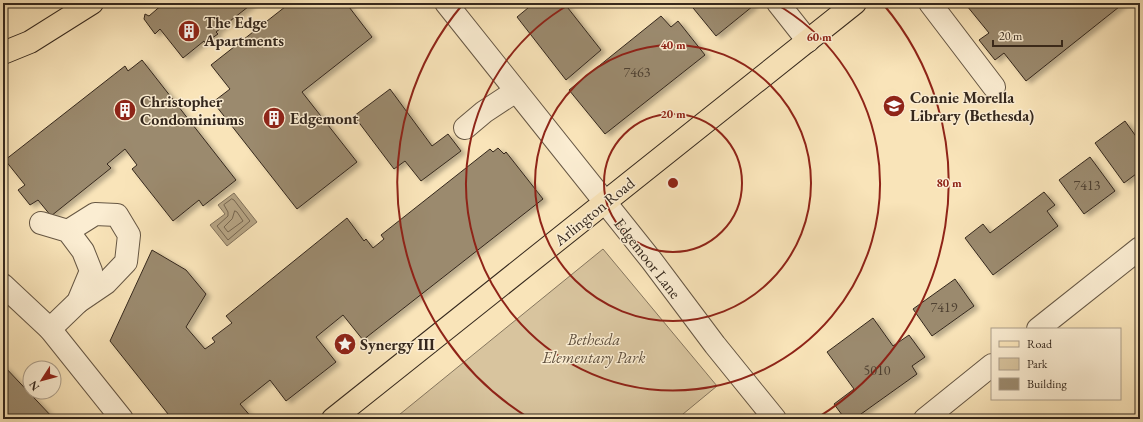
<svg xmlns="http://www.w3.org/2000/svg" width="1143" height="422" font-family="'EB Garamond',serif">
<defs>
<filter id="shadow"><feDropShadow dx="4.5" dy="2.5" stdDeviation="2" flood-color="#0004"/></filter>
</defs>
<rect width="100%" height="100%" fill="#f9e4b9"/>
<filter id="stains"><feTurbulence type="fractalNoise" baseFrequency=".005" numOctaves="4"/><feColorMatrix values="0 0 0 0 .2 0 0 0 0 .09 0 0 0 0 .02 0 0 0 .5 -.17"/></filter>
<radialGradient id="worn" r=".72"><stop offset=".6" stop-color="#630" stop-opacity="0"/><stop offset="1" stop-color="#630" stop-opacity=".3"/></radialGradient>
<path fill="#d8c49e" stroke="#86765e" d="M603 249 717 386 677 419H394Z"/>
<path fill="#b6a484" stroke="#82725b" d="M234 193 257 222 227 246 210 225 225 214 218 205Z"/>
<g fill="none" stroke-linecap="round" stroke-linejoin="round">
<g stroke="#766650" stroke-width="1">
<path d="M232 199 234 200 250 221 228 240 217 226 228 216V212L224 205Z"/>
<path d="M235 211 237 212 243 221 228 232 224 227 232 219Z"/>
</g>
</g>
<g fill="#9b8a6e" stroke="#35281d" filter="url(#shadow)">
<path d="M164 3H253L216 32 218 34 205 43 204 41 183 58 160 29 155 34 144 19 145 14 149 16Z"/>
<path d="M290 3H346L372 37 302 92 357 162 297 209 213 102 230 89 211 65Z"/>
<path d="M534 3H564L601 50 566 80 517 17Z"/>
<path d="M689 3H751L753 6 716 36Z"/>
<path d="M971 3H1124L1026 81 1004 53 995 60 979 40 989 33 967 6Z"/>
<path d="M661 16 671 27 678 21 705 55 605 134 569 90Z"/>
<path d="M142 60 236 180 203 206 199 200 173 221 132 169 137 165 125 149 107 164 111 168 51 216 38 200 30 205 18 190 25 185 5 160 125 66 128 71Z"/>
<path d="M390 89 432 146 448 134 461 151 421 181 405 161 394 169 354 116Z"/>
<path d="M1125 121 1140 142V171L1124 183 1095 143Z"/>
<path d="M498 148 504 154 506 152 543 199 363 340 343 315 316 337 336 362 286 401 270 380 240 404 253 419H172L110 341 152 250 186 270 206 294 186 327 205 349 215 342 212 338 232 323 226 316 347 218 364 241 366 239 373 248 384 239 381 235 490 149 493 152Z"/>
<path d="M1090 157 1115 191 1084 214 1059 180Z"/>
<path d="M1044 192 1055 205 1047 211 1058 226 993 275 965 238 983 224 990 233Z"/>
<path d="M955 279 974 306 932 336 913 309Z"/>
<path d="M873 318 893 346 909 335 925 357 912 366 917 374 854 419H845L834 404 854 389 827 352Z"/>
<path d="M3 365 54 419H3Z"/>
</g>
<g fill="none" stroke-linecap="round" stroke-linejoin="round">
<g stroke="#665744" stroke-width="24">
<g id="minor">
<path d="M446 3 652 261 715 345 775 419"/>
<path d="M778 3 808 41"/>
<path d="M930 3 994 87"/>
<path d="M465 128 484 112 516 91"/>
<path d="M41 223 68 231 83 251 91 271 78 302 50 329"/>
<path d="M68 231 95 214 117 215 129 235 126 262 106 283 78 302"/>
<path d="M3 285 50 329 122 419"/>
<path d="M1038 329 1140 248"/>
<path d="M925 419 992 365"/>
</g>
</g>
<g stroke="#35281d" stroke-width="24">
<g id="major">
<path d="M3 53 30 42 92 3"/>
<path d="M333 419 855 3"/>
</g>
</g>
<use href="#minor" stroke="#fbedd2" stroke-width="22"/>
<use href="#major" stroke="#f9e4b9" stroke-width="22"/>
</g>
<g fill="none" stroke="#8f2418" stroke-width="2">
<circle cx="673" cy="183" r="69"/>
<circle cx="673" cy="183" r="138"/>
<path d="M776 4A207 207 0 1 1 570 4"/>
<path d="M529 418A276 276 0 0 1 463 4M883 4A276 276 0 0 1 817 418"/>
</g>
<defs>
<g id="building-disc" transform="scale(1.15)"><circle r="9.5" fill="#8f2418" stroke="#fbedd2"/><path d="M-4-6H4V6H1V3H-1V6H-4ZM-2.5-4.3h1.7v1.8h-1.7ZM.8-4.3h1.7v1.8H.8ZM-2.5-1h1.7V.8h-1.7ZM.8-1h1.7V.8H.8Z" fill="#fff"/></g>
<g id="school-disc" transform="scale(1.15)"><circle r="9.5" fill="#8f2418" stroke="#fbedd2"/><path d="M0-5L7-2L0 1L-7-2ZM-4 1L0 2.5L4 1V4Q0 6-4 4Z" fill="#fff"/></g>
<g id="sight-disc" transform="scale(1.15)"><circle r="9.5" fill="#8f2418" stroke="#fbedd2"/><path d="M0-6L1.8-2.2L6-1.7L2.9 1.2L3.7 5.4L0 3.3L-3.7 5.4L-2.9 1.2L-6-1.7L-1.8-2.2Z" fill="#fff"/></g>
</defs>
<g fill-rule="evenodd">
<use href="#building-disc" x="189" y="31"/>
<use href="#school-disc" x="894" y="106"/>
<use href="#building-disc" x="125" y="110"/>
<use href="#building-disc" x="274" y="118"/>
<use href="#sight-disc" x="345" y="344"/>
</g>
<g text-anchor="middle" stroke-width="3" stroke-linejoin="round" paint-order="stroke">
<g font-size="14" fill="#4e4031">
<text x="637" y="77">7463</text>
<text x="1087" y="190">7413</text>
<text x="944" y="312">7419</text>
<text x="877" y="375">5010</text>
</g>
<g font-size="16" font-weight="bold" fill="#35281d" stroke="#fbedd2" text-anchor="start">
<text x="204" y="28">The Edge<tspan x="204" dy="18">Apartments</tspan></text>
<text x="910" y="103">Connie Morella<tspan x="910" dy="18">Library (Bethesda)</tspan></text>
<text x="140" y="107">Christopher<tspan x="140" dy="18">Condominiums</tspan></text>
<text x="290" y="124">Edgemont</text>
<text x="360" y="350">Synergy III</text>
</g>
<g font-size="16" fill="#35281d" stroke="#fbedd2">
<text transform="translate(594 211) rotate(-39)" y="6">Arlington Road</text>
<text transform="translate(648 258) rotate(52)" y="6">Edgemoor Lane</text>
</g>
<g font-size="16" font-style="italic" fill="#5e4f3d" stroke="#fbedd2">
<text x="594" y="345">Bethesda<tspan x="594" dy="18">Elementary Park</tspan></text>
</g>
</g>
<circle cx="673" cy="183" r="6" fill="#8f2418" stroke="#fbedd2" stroke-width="2"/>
<g font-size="12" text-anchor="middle" font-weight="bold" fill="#8f2418" stroke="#fbedd2" stroke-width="3" stroke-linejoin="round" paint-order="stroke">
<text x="819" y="41">60 m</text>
<text x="673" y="49">40 m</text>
<text x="673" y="118">20 m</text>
<text x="949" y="187">80 m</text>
</g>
<rect width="1143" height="422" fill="none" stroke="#f9e4b9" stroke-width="16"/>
<rect x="4" y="4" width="1135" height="414" fill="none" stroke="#35281d" stroke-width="2"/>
<rect x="8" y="8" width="1127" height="406" fill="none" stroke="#35281d"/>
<rect x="991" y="328" width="130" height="72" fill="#fbedd2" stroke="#ac9e8a"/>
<rect x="999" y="341" width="20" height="6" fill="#f9e4b9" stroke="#ac9e8a"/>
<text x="1027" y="348" font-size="12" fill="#35281d">Road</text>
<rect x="999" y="358" width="20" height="12" fill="#d8c49e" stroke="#ac9e8a"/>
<text x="1027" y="368" font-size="12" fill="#35281d">Park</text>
<rect x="999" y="378" width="20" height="12" fill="#9b8a6e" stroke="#ac9e8a"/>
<text x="1027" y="388" font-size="12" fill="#35281d">Building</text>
<g transform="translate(42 380) rotate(234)"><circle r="19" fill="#fbedd2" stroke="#ac9e8a"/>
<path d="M0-3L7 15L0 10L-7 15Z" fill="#8f2418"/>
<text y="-6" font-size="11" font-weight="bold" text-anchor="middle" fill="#35281d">N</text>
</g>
<path d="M993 40v6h69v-6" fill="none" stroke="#35281d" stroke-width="2"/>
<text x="999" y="40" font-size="12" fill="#35281d" stroke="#fbedd2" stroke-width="3" paint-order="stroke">20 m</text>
<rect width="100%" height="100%" filter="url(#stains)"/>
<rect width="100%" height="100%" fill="url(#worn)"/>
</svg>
